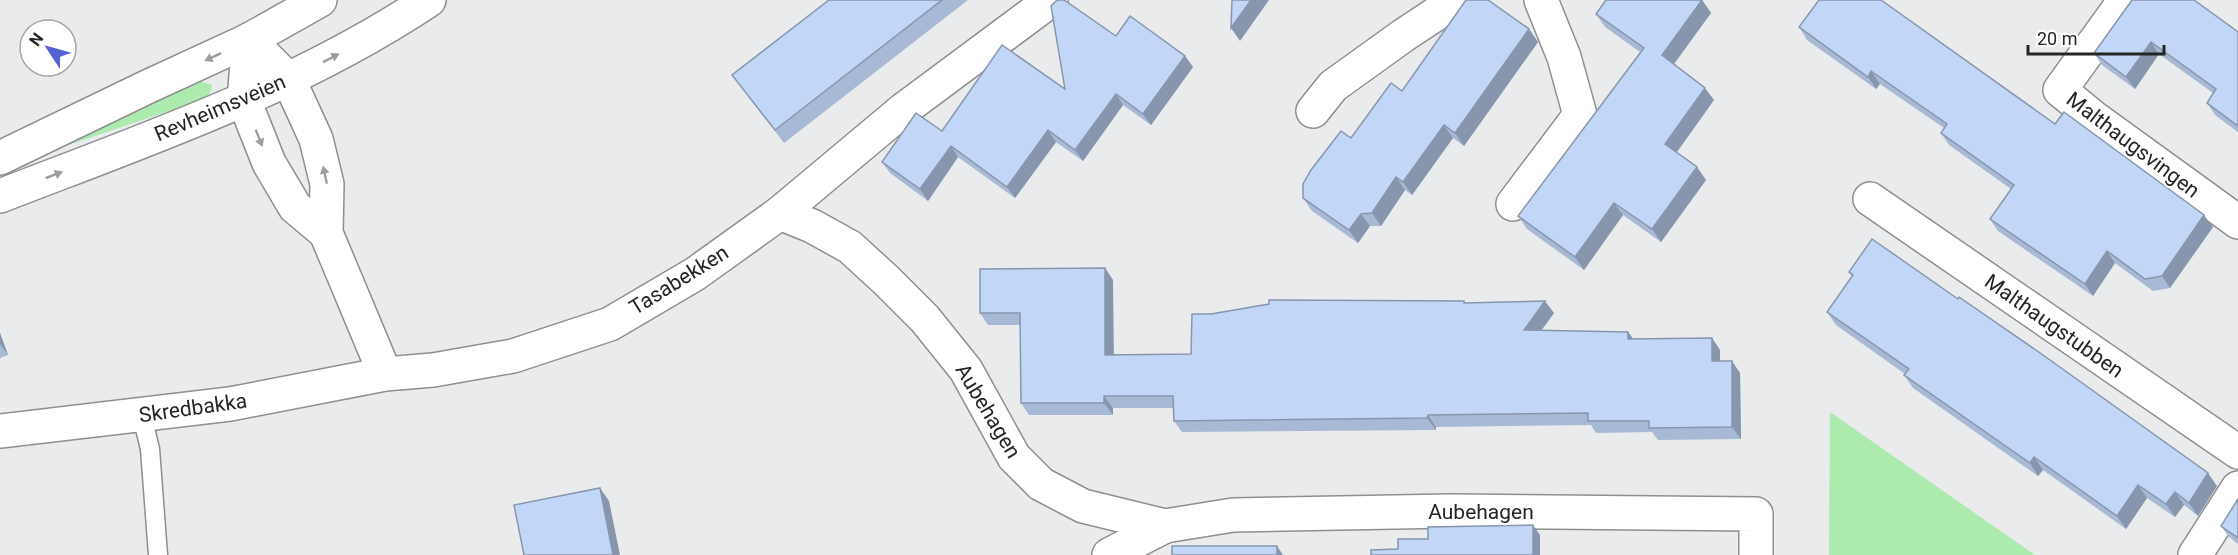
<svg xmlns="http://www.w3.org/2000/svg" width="2238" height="555" font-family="Roboto,sans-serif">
<rect width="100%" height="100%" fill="#e9ebec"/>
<g fill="#adeaae">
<path d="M199 81 212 85C212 95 204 98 196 102L47 152 42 146Z"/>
<path d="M1830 412 2035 555H1829Z"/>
</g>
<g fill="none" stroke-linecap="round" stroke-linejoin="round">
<g stroke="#8e8f90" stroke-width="21">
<path id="lane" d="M142 416 150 449 158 555"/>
</g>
<g stroke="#8e8f90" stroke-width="36">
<g id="street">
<path d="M2125 0 2060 90 2093 117 2238 222"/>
<path d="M249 40 289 80 316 139 327 184 326 233 385 374"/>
<path d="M249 40 244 100 269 163 295 207 326 233"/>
<path d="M1313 111 1333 86 1404 35 1457 0"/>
<path d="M1870 199 2238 452"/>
<path d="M1513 204 1580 115 1564 57 1541 0"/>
<path d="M780 213 812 226 850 247 886 280 925 319 966 370 1014 457 1041 484 1083 506 1165 526 1233 515 1451 511 1756 514V555"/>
<path d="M0 431 230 404 385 374 433 370 513 356 610 324 695 274 780 213 903 110 1051 0"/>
<path d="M1109 555 1165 526"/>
<path d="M2195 555 2238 488"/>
</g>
</g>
<g stroke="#8e8f90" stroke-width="36">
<g id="primary">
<path d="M0 158 147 87 249 40 320 0"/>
<path d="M0 196C147 139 297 88 429 0"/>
</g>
</g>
<use href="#lane" stroke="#fff" stroke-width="18"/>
<use href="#street" stroke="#fff" stroke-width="33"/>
<use href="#primary" stroke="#fff" stroke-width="33"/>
</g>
<g fill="#a7b9d4">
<path d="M829 0H968L784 143 732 75Z"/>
<path d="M1702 0 1711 13 1674 64 1714 100 1677 152 1706 180 1661 242 1623 215 1584 270 1527 229 1518 216 1640 52 1605 27 1596 14Z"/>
<path d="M2132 0 2238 32V132L2215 115 2207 103 2213 93 2159 54 2135 89 2102 65 2094 53Z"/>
<path d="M1799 27 2055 124 2213 227 2170 288 2153 291 2115 263 2093 296 1998 231 1990 219 2011 189 1949 145 1941 133 1944 128 1880 84 1876 89 1807 40Z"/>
<path d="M1529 29 1538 42 1464 146 1453 138 1412 195 1405 190 1381 226H1370L1358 243 1312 211 1303 198 1351 138Z"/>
<path d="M1116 36 1185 56 1193 67 1151 125 1123 105 1083 161 1056 142 1015 198 958 157 928 201 890 173 882 162 942 131 1065 89Z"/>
<path d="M1105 268 1113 280V355L1191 354 1211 314 1464 301 1465 303 1554 313 1541 330 1628 332 1633 339 1712 338 1720 350V361L1740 373 1741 439 1658 440 1652 432 1596 433 1591 425 1436 427V430L1182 432 1174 421V408H1113V415H1029L1021 403 1020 325H988L980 313Z"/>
<path d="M1849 272 2217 486 2198 516 2184 505 2175 517 2147 498 2126 529 2043 470 2038 476 1913 388 1904 375 1905 374 1836 325 1827 312 1852 277Z"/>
<path d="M0 333 8 355 0 358Z"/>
<path d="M2238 499V544L2229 537 2221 526Z"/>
</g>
<g fill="#8896ad">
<path d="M1251 0H1269L1240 41 1231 28Z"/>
<path d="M1702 0 1711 13 1671 68 1662 55Z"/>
<path d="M1529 29 1538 42 1464 146 1455 133Z"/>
<path d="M2151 42 2159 54 2135 89 2126 77Z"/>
<path d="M1185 56 1193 67 1151 125 1143 114Z"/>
<path d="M1871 71 1880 84 1876 89 1868 77Z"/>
<path d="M1705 88 1714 100 1674 156 1665 144Z"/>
<path d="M1116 94 1123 105 1083 161 1075 150Z"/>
<path d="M1444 125 1453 138 1412 195 1403 182Z"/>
<path d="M1048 130 1056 142 1015 198 1007 187Z"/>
<path d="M951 146 958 157 928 201 920 189Z"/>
<path d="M1697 167 1706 180 1661 242 1652 229Z"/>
<path d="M1396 177 1405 190 1381 226 1372 213Z"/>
<path d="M1614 203 1623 215 1584 270 1575 257Z"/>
<path d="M1361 214 1370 226 1358 243 1349 230Z"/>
<path d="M2204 215 2213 227 2170 288 2162 276Z"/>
<path d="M2107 251 2115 263 2093 296 2085 284Z"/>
<path d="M1105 268 1113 280 1114 367 1105 355Z"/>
<path d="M1545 301 1554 313 1533 342 1524 330Z"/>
<path d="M1628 332 1637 344 1628 339Z"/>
<path d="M0 333 8 355 0 344Z"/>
<path d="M1712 338 1720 350V373L1712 361Z"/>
<path d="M1732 361 1740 373 1741 439 1732 427Z"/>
<path d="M1104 396 1113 408V415L1104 403Z"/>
<path d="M1428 415 1436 427V430L1427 418Z"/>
<path d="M2034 457 2043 470 2038 476 2030 463Z"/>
<path d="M2208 473 2217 486 2198 516 2189 503Z"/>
<path d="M2138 485 2147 498 2126 529 2117 516Z"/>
<path d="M600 488 609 501 620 555H613Z"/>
<path d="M2175 492 2184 505 2175 517 2166 504Z"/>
<path d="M1533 525 1540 535V555H1533Z"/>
<path d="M1277 546 1283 555H1277Z"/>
</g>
<g fill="#c2d7f7" stroke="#8896ad" stroke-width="1.5">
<path d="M829 0H942L775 130 732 75Z"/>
<path d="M1057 0H1064L1116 36 1130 16 1185 56 1143 114 1116 94 1075 150 1048 130 1007 187 951 146 920 189 882 162 916 113 942 131 1002 45 1065 89 1051 6Z"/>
<path d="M1232 0H1251L1231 28Z"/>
<path d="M1466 0H1488L1529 29 1455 133 1444 125 1403 182 1396 177 1372 213 1361 214 1349 230 1303 198V184L1311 170 1341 131 1351 138 1391 83 1402 91Z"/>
<path d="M1606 0H1702L1662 55 1705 88 1665 144 1697 167 1652 229 1614 203 1575 257 1518 216 1644 48 1596 14Z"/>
<path d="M1819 0H1881L2055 124 2064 112 2204 215 2162 276 2145 279 2107 251 2085 284 1990 219 2014 185 1941 133 1947 124 1871 71 1868 77 1799 27Z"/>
<path d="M2132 0H2194L2238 32V126L2207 103 2216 89 2151 42 2126 77 2094 53Z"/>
<path d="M1872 239 1958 299 1959 297 2043 355 2208 473 2189 503 2175 492 2166 504 2138 485 2117 516 2034 457 2030 463 1904 375 1909 369 1827 312 1853 275 1849 272Z"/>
<path d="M1105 268V355L1191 354 1192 314H1211L1269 304V300L1464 301V303L1545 301 1524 330 1628 332V339L1712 338V361H1732V427L1649 428V421H1588V413L1428 415 1427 418 1174 421 1173 396H1104V403H1021L1020 313H980V269Z"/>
<path d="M600 488 613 555H524L514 505Z"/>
<path d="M2238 499V538L2221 526Z"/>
<path d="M1533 525V555H1371V550L1398 549V539H1428V527Z"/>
<rect x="1172" y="546" width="105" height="9"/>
</g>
<defs><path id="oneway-solid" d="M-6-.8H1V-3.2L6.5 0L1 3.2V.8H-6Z" transform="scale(1.5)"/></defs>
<g fill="#9c9d9d">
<use href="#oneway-solid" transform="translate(213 57) rotate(155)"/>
<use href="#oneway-solid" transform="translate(331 58) rotate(-27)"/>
<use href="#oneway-solid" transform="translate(259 138) rotate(68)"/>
<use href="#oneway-solid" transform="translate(54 175) rotate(-21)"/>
<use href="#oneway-solid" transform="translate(325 175) rotate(-102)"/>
</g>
<g text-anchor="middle" stroke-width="4.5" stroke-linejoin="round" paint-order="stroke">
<g font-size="21" fill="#242525" stroke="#fff">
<text transform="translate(220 108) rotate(-23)" y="7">Revheimsveien</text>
<text transform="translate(2133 145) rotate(37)" y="7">Malthaugsvingen</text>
<text transform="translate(679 280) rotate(-32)" y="7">Tasabekken</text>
<text transform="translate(2054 326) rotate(35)" y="7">Malthaugstubben</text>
<text transform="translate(193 408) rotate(-8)" y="7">Skredbakka</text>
<text transform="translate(988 411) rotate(59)" y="7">Aubehagen</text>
<text x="1481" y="519">Aubehagen</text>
</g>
</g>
<g transform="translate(48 48) rotate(306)"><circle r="28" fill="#ffffff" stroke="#a7a8a8" stroke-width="1.5"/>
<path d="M0-4.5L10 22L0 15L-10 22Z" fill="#5661d8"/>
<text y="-9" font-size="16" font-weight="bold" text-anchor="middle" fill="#242525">N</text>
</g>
<path d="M2028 45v9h136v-9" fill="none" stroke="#242525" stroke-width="3"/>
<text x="2037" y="45" font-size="18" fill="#242525" stroke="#ffffff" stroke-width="4.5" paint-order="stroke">20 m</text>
</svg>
